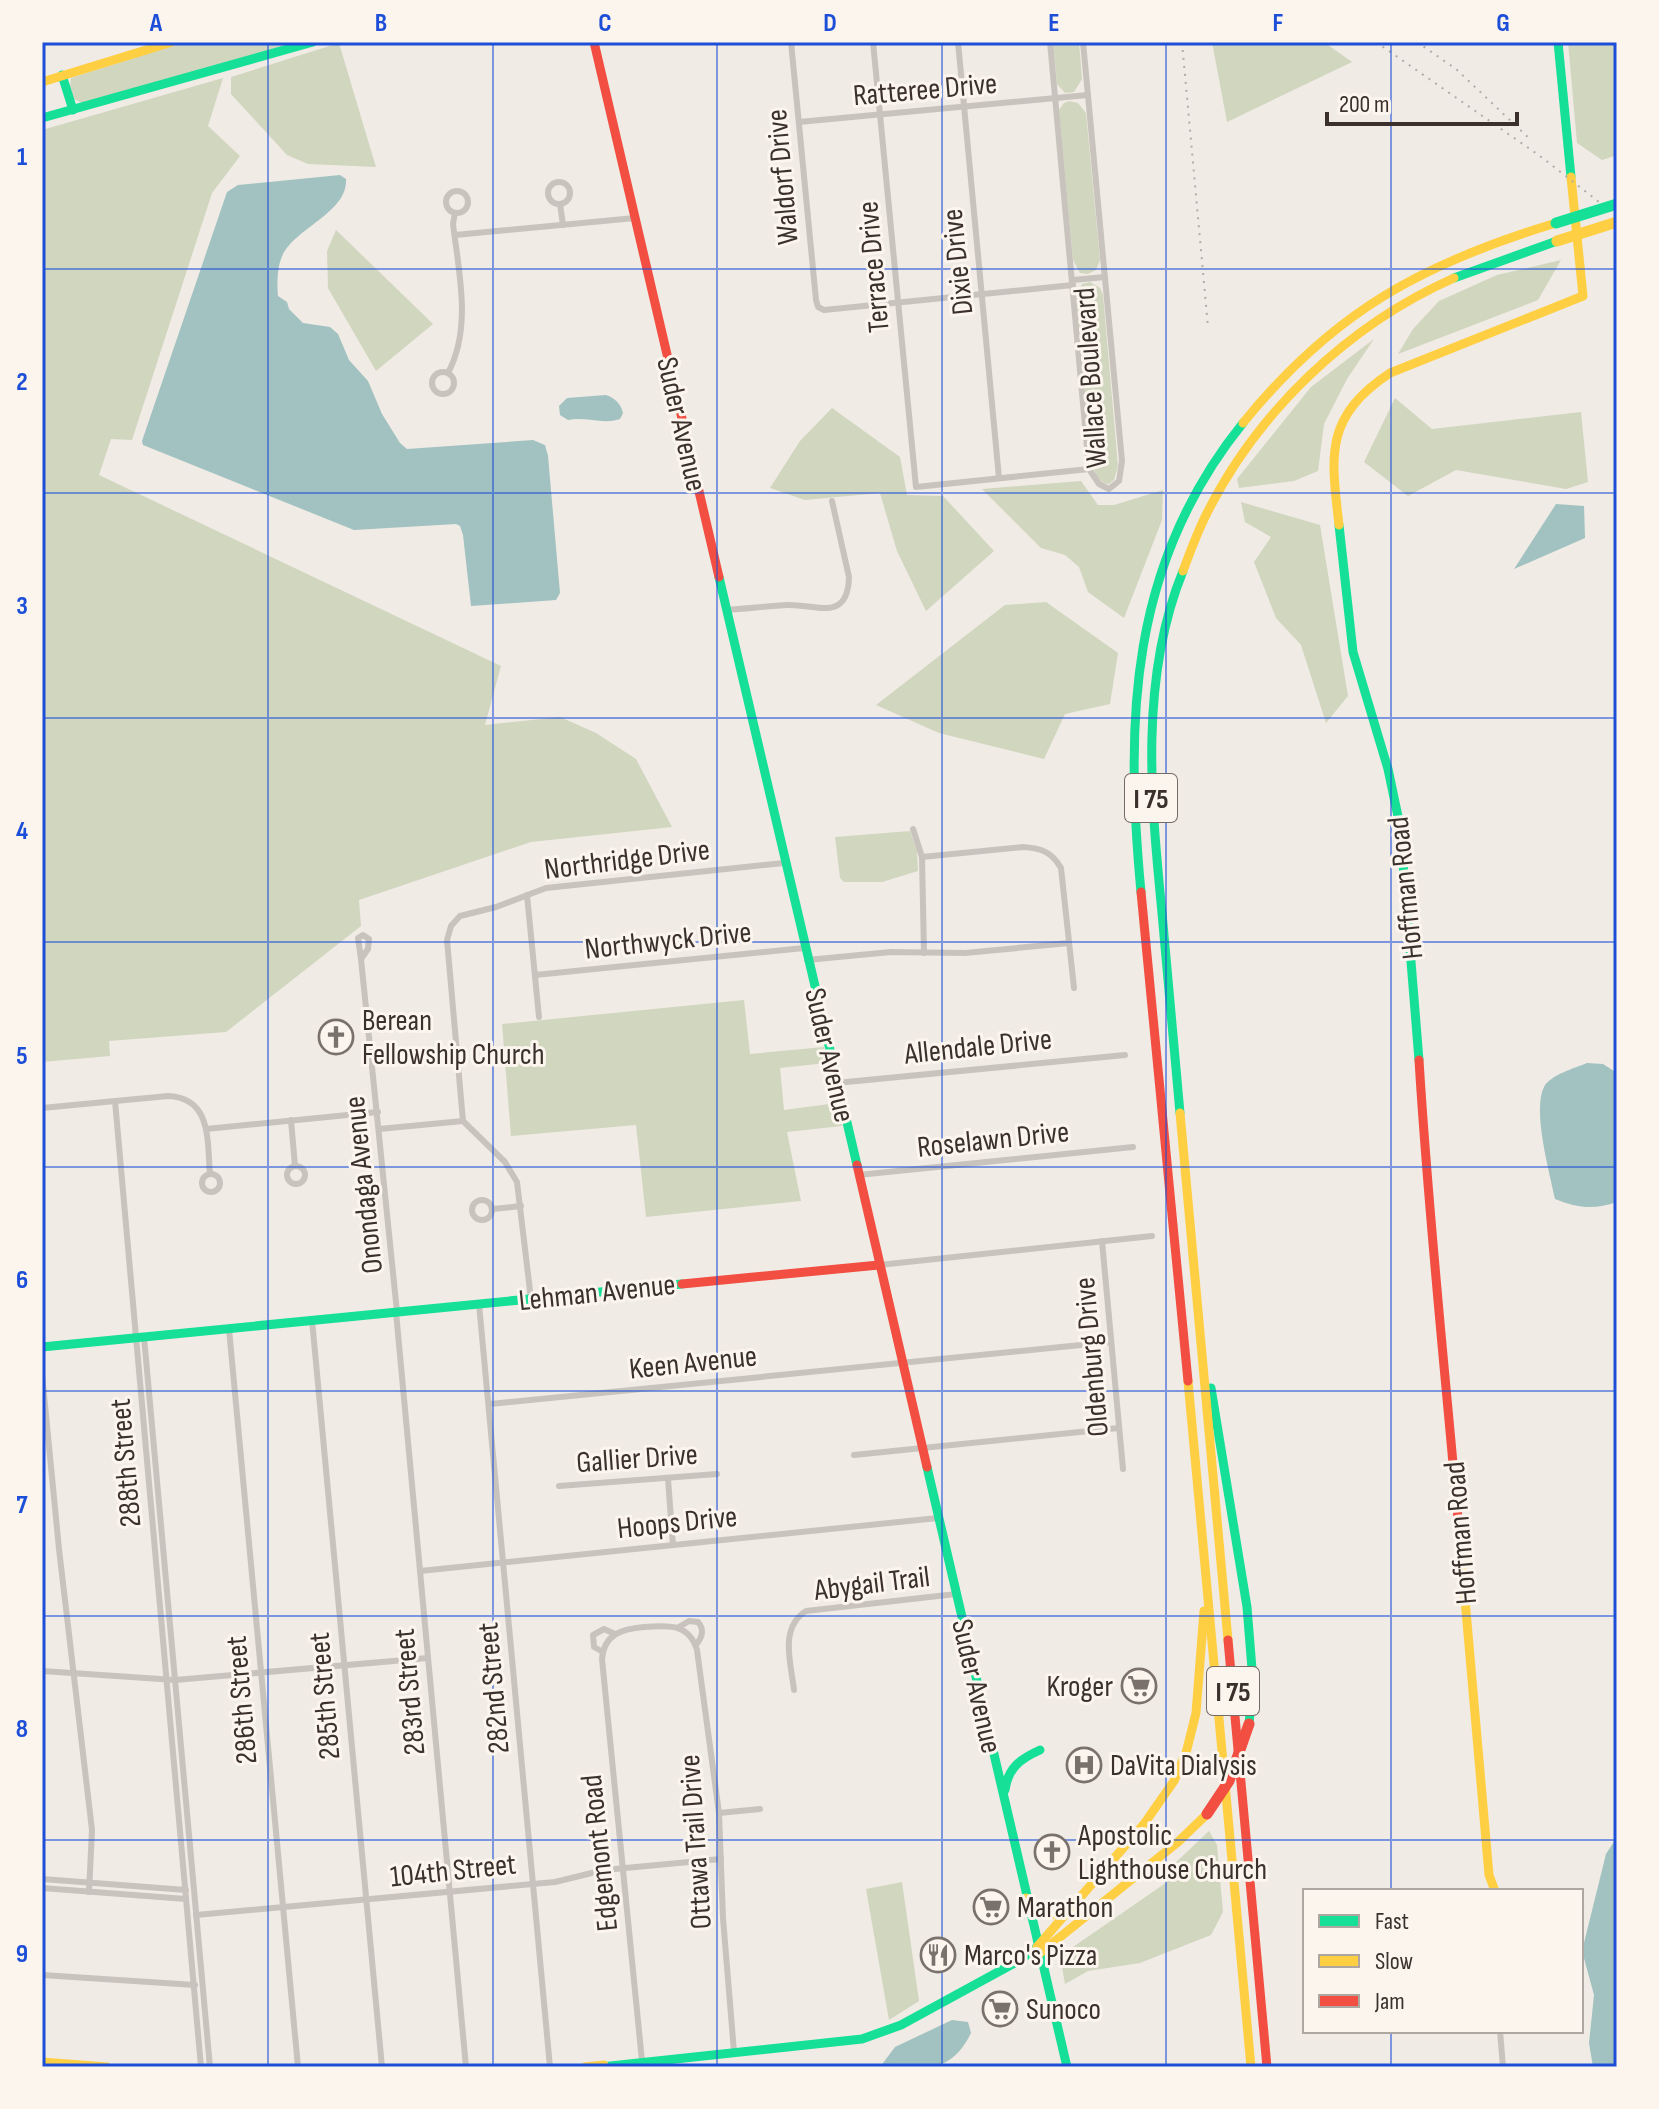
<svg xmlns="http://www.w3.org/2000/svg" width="1659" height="2109" font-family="'Sofia Sans Condensed',sans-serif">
<rect width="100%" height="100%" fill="#f0ebe5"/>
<g fill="#d1d6bf">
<path d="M184 42H301L82 103 74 99 70 87 71 78Z"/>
<path d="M1053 42H1079L1082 79 1074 92 1065 93 1057 84Z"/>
<path d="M1212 42H1324L1352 62 1227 122Z"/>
<path d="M1568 42H1617V155L1602 160 1577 143Z"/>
<path d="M339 43 372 154 376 167 308 164 287 155 231 94V77Z"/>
<path d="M223 78 208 126 240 156 212 193 132 440 111 439 99 475 501 666 485 725 560 717 596 733 636 759 672 827 531 842 359 900 361 926 226 1032 109 1041 110 1056 42 1062V130Z"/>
<path d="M1069 101 1078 103 1086 113 1100 260 1096 270 1088 274 1080 273 1073 260 1059 110 1064 103Z"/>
<path d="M336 230 433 324 376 371 328 288 327 251Z"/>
<path d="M1561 260 1538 300 1398 354 1413 329 1439 301 1497 275Z"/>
<path d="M1090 282 1100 288 1103 295 1118 466 1114 480 1109 484C1097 483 1094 470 1091 460L1076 295 1082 284Z"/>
<path d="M1374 339 1347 379 1324 424 1318 471 1294 481 1239 488 1237 479 1311 387Z"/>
<path d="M1395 398 1432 429 1581 412 1588 482 1566 489 1456 470 1408 496 1364 462Z"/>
<path d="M832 408 900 457 907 495 943 496 994 551 926 611 897 551 880 493 805 500 770 488 800 441Z"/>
<path d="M1081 481 1098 505H1114L1163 490 1162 520 1124 618 1088 592 1079 567 1065 555 1041 548 982 489Z"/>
<path d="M1241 502 1320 525 1348 696 1326 723 1301 645 1276 618 1254 562 1271 537 1245 522Z"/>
<path d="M1046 602 1118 653 1110 704 1065 714 1044 759 939 733 876 705 1005 605Z"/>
<path d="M910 831 917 851 918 871 882 882H844L840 878 835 837Z"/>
<path d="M744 1000 750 1054 824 1047 826 1063 780 1068 784 1110 837 1103 842 1126 787 1132 801 1201 646 1217 636 1125 511 1136 502 1024Z"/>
<path d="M1209 1831 1217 1845 1223 1912 1211 1935 1140 1963 1088 1971 1065 1984 1060 1956 1170 1880 1169 1869Z"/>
<path d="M902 1882 919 2001 889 2020 866 1889Z"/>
</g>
<g fill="#a1c2c1">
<path d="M340 175 346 179C348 214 291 229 281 259 277 269 277 286 278 296L287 302 289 309 303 323 330 327 338 334 349 360 368 381 382 414 400 443 407 449 533 440 545 445 548 456 560 593 556 600 471 606 463 535 460 526 456 524 354 530 143 445 142 441 227 192 238 185Z"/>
<path d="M606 395C615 398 621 404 623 413L620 419C602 425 586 416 568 420L560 415 559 406 567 398Z"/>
<path d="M1556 504 1584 506 1585 538 1514 569Z"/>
<path d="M1587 1063 1603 1064 1617 1073V1202C1594 1210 1577 1208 1555 1199 1550 1174 1532 1110 1544 1087 1550 1075 1575 1068 1587 1063Z"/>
<path d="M1617 1837V2067H1593L1589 2043 1594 1995 1582 1951 1606 1854Z"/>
<path d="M952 2020 968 2022 971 2033C949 2077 923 2067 880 2067L895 2047Z"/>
</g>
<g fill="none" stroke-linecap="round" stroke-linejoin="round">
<g stroke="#c9c3be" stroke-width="6">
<path d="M791 42 816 300 818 307 824 310 1073 285"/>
<path d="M873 42 916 487 1089 469"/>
<path d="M958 42 999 478"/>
<path d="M1050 42 1089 469 1099 484 1109 489 1119 481 1122 461 1083 42"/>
<path d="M799 122 1088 95"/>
<circle cx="559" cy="193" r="11"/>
<circle cx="457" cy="202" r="11"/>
<path d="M560 204 563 225"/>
<path d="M455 235 635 218"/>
<path d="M1073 280 1105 277"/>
<circle cx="443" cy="383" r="11"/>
<path d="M448 373C472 328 459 273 453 224L455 213"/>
<path d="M726 610C746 609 767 606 788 605 815 604 848 623 849 577L832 501"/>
<path d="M913 829 922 857 924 953"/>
<path d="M922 857 1023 847C1041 848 1052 852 1061 868L1074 988"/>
<path d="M527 895 539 1017"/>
<path d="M361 959 358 938 363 935 369 939 368 949 361 959 397 1312"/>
<path d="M807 960 891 952 965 953 1069 943"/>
<path d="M535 975 804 948"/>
<path d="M836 1083 1125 1055"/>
<path d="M115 1101 201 2067"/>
<path d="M42 1108 168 1096C212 1098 207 1140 210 1174"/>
<path d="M291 1120 295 1166"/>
<path d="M206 1129 378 1112"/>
<path d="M379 1129 463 1121"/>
<circle cx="296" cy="1175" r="9"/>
<circle cx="211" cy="1183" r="9"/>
<path d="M858 1175 1133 1147"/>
<circle cx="482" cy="1210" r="10"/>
<path d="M493 1209 521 1206"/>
<path d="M1102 1241 1123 1469"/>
<path d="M879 1265 1152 1236"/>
<path d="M531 1299 517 1182 505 1162 463 1121 447 940 451 926 460 916 496 907 546 888 784 863"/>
<path d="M479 1304 550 2067"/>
<path d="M396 1312 466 2067"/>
<path d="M312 1320 382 2067"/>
<path d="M229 1329 298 2067"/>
<path d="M144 1337 210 2067"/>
<path d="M42 1374 59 1549 92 1830 89 1892"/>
<path d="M490 1404 1111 1342"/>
<path d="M854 1455 1119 1428"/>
<path d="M668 1479 673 1545"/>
<path d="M559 1486 717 1474"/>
<path d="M420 1571 938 1518"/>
<path d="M679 1627 689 1621 698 1622C705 1630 702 1637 696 1645"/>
<path d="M603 1652 594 1647 593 1635 604 1629 615 1634"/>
<path d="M42 1671 175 1680 428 1658"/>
<path d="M794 1690C791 1663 779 1628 806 1611L956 1594"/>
<path d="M719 1813 760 1809"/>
<path d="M42 1879 186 1890"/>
<path d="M42 1888 186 1899"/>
<path d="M196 1915 555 1882 604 1870 721 1859"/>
<path d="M42 1975 195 1985"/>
<path d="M1500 2031 1503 2067"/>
<path d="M642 2061 602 1659C604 1634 622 1629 644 1627 667 1625 689 1623 697 1650L719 1813 723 1918 734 2052"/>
</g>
<g stroke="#16e098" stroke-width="9">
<path d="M1558 42 1571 177"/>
<path d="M62 75 73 110"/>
<path d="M42 118 313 42"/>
<path d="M1454 278 1557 241"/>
<path d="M1339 525 1353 652 1388 769 1400 826 1419 1060"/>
<path d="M719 577 857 1165"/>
<path d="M1141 892C1125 721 1129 564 1243 423"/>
<path d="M1180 1113C1174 1046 1168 980 1162 913 1151 800 1139 679 1183 571"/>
<path d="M42 1347 682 1284"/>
<path d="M1211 1388 1247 1607 1253 1681 1249 1724"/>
<path d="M927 1467 1067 2067"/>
<path d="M1005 1790C1008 1768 1020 1759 1040 1750"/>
<path d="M601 2067 862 2039 901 2025 1022 1959 1037 1947"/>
</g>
<g stroke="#ffcf43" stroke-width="9">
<path d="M42 82 172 42"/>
<path d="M1243 423C1333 312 1421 264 1556 223"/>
<path d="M1339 525C1331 455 1324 417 1390 373L1583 296 1571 177"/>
<path d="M1183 571C1190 552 1197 533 1206 515 1257 412 1348 325 1454 278"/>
<path d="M1180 1113 1228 1640"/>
<path d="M1188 1381 1251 2067"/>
<path d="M1461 1553 1489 1875 1495 1891"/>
<path d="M1026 1898C1037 1911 1047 1918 1065 1913"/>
<path d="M1037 1947 1144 1824 1174 1781 1186 1753 1196 1713 1204 1611"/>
<path d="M1039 1954 1178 1842 1207 1814"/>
<path d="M42 2062 107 2067"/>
<path d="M585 2067 604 2065"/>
</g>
<g stroke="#f24e42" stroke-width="9">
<path d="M594 42 719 577"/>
<path d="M1141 892 1188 1381"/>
<path d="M1419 1060C1429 1225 1447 1389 1461 1553"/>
<path d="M857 1165 927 1467"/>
<path d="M682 1284 879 1265"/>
<path d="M1228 1640 1267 2067"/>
</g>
<g stroke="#b1aca8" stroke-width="2" stroke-dasharray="2 6" stroke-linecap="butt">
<path d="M1182 42 1208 327"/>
<path d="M1376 42 1540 156 1617 216"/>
<path d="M1417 42 1456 69 1532 141"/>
</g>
<path stroke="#16e098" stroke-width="11" d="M1556 223 1617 204"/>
<path stroke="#ffcf43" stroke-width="11" d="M1557 241 1617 222"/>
<path stroke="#f24e42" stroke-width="11" d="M1207 1814 1229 1781 1249 1724"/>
</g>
<path fill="none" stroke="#1d4ed8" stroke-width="2" stroke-opacity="0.55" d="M268 42V2067M493 42V2067M717 42V2067M942 42V2067M1166 42V2067M1391 42V1891M42 269H1617M42 493H1617M42 718H1617M42 942H1617M42 1167H1617M42 1391H1617M42 1616H1617M42 1840H1617M1391 2031V2067"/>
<defs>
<g id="church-ring" transform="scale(1.8)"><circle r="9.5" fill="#fbf5ee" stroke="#7a716c" stroke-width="1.5"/><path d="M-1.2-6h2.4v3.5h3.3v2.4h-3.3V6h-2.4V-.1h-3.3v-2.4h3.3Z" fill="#7a716c"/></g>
<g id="supermarket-ring" transform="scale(1.8)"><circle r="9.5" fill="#fbf5ee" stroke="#7a716c" stroke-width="1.5"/><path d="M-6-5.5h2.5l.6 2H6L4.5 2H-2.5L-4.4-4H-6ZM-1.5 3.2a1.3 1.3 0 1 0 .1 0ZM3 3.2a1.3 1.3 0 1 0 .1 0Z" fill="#7a716c"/></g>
<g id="hospital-ring" transform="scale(1.8)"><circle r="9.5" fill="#fbf5ee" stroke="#7a716c" stroke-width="1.5"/><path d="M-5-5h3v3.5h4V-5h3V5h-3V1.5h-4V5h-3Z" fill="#7a716c"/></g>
<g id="restaurant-ring" transform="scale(1.8)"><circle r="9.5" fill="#fbf5ee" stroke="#7a716c" stroke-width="1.5"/><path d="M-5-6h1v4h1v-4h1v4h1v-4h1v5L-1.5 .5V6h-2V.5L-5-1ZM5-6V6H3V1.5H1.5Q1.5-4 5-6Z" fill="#7a716c"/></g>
</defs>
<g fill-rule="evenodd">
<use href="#church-ring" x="336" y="1037"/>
<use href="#supermarket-ring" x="1139" y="1686"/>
<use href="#hospital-ring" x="1084" y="1765"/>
<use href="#church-ring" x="1052" y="1852"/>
<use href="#supermarket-ring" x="991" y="1907"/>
<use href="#restaurant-ring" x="938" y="1955"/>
<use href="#supermarket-ring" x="1000" y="2009"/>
</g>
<g text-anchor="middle" stroke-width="6" stroke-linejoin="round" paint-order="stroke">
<g fill="#fbf5ee" stroke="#756b66" stroke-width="2">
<rect x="1125" y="774" width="52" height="48" rx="6"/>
<rect x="1207" y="1667" width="52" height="48" rx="6"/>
</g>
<g font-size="28" font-weight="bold" fill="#3b302b">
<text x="1151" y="808">I 75</text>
<text x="1233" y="1701">I 75</text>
</g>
<g font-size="30" fill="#3b302b" stroke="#fbf5ee">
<text transform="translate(925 89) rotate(-5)" y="10">Ratteree Drive</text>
<text transform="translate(782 177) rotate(-95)" y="10">Waldorf Drive</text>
<text transform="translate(957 262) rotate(-96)" y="10">Dixie Drive</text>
<text transform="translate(873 267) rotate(-95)" y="10">Terrace Drive</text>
<text transform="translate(1090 378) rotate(-94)" y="10">Wallace Boulevard</text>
<text transform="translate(682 424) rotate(77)" y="10">Suder Avenue</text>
<text transform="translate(627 859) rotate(-7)" y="10">Northridge Drive</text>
<text transform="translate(1405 888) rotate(-96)" y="10">Hoffman Road</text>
<text transform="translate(668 940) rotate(-6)" y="10">Northwyck Drive</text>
<text transform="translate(978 1046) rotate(-6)" y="10">Allendale Drive</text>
<text transform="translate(830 1055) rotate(77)" y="10">Suder Avenue</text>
<text transform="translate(993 1139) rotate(-6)" y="10">Roselawn Drive</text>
<text transform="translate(363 1185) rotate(-96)" y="10">Onondaga Avenue</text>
<text transform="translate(597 1292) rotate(-6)" y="10">Lehman Avenue</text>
<text transform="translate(1091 1357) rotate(-95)" y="10">Oldenburg Drive</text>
<text transform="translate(693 1362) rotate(-6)" y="10">Keen Avenue</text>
<text transform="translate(637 1458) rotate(-4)" y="10">Gallier Drive</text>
<text transform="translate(125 1463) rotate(-95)" y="10">288th Street</text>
<text transform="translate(677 1522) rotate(-6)" y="10">Hoops Drive</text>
<text transform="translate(1460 1533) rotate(-95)" y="10">Hoffman Road</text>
<text transform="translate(872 1583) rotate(-7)" y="10">Abygail Trail</text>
<text transform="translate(977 1686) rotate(77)" y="10">Suder Avenue</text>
<text transform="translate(493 1688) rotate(-95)" y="10">282nd Street</text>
<text transform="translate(409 1692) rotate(-95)" y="10">283rd Street</text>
<text transform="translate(324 1696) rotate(-95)" y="10">285th Street</text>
<text transform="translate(241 1700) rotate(-95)" y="10">286th Street</text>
<text transform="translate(695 1842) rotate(-94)" y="10">Ottawa Trail Drive</text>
<text transform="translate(599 1853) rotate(-96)" y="10">Edgemont Road</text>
<text transform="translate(453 1870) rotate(-6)" y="10">104th Street</text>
</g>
<g font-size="30" fill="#3b302b" stroke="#fbf5ee" text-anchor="start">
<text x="362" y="1030">Berean<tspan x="362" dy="34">Fellowship Church</tspan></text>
<text x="1113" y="1696" text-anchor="end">Kroger</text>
<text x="1110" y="1775">DaVita Dialysis</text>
<text x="1078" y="1845">Apostolic<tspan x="1078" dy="34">Lighthouse Church</tspan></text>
<text x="1017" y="1917">Marathon</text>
<text x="964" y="1965">Marco's Pizza</text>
<text x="1026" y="2019">Sunoco</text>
</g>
</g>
<rect width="1659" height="2109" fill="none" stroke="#fbf5ee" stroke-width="88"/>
<rect x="1303" y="1889" width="280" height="144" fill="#fbf5ee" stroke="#aea6a0" stroke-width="2"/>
<rect x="1319" y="1915" width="40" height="12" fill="#16e098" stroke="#aea6a0" stroke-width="2"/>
<text x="1375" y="1929" font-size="24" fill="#3b302b">Fast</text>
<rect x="1319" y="1955" width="40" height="12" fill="#ffcf43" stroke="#aea6a0" stroke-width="2"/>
<text x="1375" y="1969" font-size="24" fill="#3b302b">Slow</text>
<rect x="1319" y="1995" width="40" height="12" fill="#f24e42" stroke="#aea6a0" stroke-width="2"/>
<text x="1375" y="2009" font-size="24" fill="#3b302b">Jam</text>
<path d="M1327 112v12h190v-12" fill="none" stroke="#3b302b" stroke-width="4"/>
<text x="1339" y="112" font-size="24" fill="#3b302b" stroke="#fbf5ee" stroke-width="6" paint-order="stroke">200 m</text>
<rect x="44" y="44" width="1571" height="2021" fill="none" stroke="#1d4ed8" stroke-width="3"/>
<g font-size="26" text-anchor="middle" font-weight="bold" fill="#1d4ed8">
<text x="156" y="31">A</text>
<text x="381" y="31">B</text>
<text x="605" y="31">C</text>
<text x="830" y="31">D</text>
<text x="1054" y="31">E</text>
<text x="1278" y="31">F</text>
<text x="1503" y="31">G</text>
<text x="22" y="165">1</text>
<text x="22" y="390">2</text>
<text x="22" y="614">3</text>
<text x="22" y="839">4</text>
<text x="22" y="1064">5</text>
<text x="22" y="1288">6</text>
<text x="22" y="1513">7</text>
<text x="22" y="1737">8</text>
<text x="22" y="1962">9</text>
</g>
</svg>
